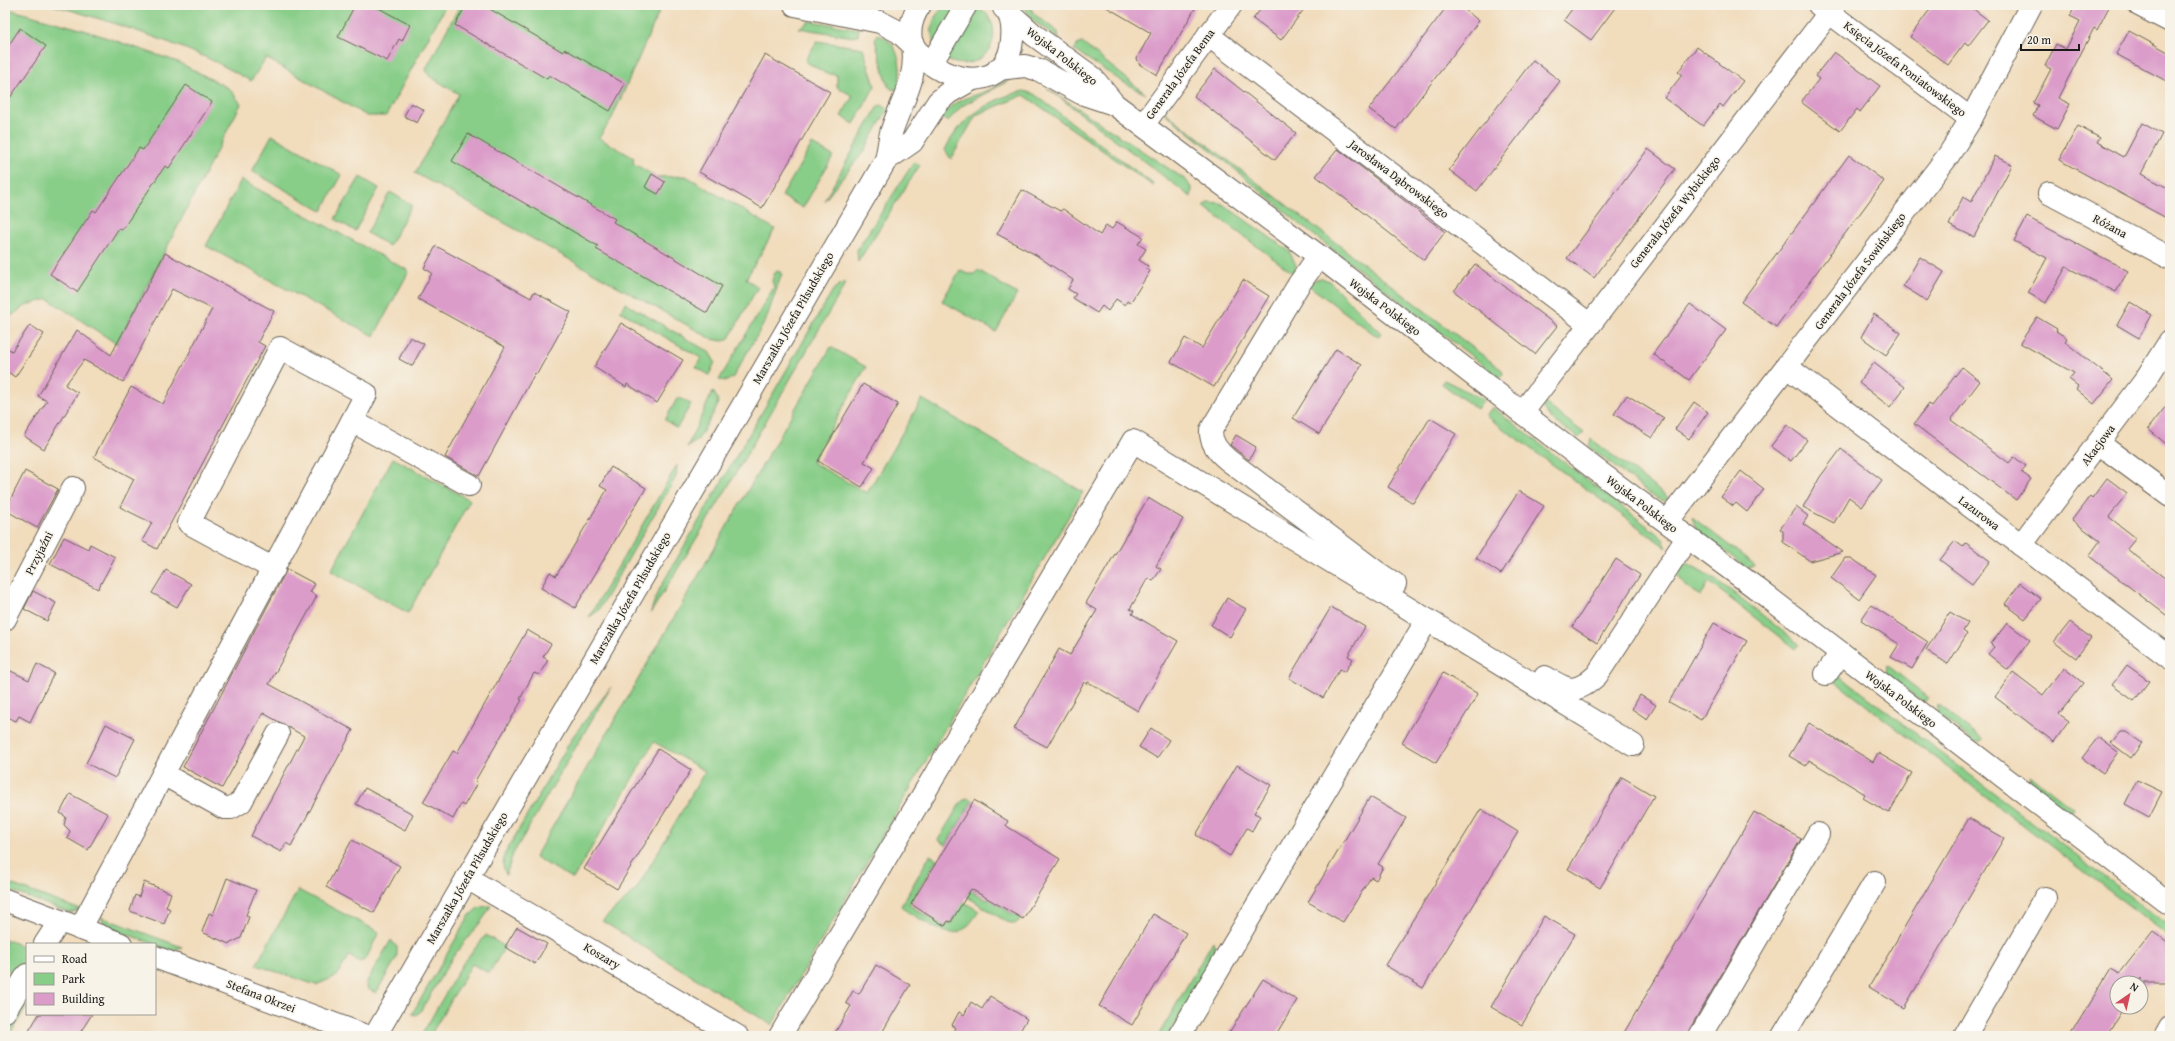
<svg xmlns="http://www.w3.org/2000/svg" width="2175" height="1041" font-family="'Gentium Book Plus',serif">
<rect width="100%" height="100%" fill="#f7f3e8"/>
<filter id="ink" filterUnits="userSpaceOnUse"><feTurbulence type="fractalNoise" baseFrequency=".025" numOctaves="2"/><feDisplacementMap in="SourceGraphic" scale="8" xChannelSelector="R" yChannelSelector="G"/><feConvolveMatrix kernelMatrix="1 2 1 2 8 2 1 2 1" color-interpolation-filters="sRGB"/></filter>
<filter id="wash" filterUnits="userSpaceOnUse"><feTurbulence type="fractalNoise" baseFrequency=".012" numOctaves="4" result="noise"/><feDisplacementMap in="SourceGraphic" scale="16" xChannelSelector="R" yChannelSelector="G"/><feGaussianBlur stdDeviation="0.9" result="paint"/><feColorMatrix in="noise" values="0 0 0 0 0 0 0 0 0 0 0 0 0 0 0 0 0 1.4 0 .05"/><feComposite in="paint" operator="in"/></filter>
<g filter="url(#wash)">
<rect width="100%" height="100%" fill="#f1dcbc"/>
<g fill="#88cd88" stroke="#527452">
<path d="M52 5H446L386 116H367L266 58 251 81C236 73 221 64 205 57 156 36 103 19 52 5Z"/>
<path d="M460 5H662L612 118 599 138 634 158 633 163 656 177 686 176 775 229 746 279 758 287 728 340 722 341 712 339 415 173 459 94 429 76 426 69Z"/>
<path d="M947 5H960L935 48C929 31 931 15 947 5Z"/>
<path d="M976 5C1015 29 983 81 943 58Z"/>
<path d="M1024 5H1029L1034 14 1058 32 1059 39 1031 19Z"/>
<path d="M12 10 84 30 178 62 230 89 241 104 117 344 48 299 27 305 5 320V11Z"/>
<path d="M810 21 859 29 858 35 853 37 799 28Z"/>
<path d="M877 34C900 41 904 71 897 90L891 89 888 86 875 40Z"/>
<path d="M817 41 863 48 875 86 854 124 841 116 853 96 837 87V75L825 73 805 61Z"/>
<path d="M1082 43 1146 94 1126 84 1074 50 1078 44Z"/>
<path d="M1012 79 962 106 948 121 940 118C956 97 967 99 989 90 997 86 1003 81 1012 79Z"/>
<path d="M1047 88 1186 180 1192 189 1191 197Z"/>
<path d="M1024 91 1034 94 1153 184V186L1024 95 976 115 951 159 945 150C959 119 991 98 1024 91Z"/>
<path d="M881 105 888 109 864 151 824 201 878 106Z"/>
<path d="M1165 112 1502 370 1503 374 1500 378 1302 226 1230 165 1167 115Z"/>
<path d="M272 135 342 175 322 211 252 171Z"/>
<path d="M812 144 833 156 803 208 782 196Z"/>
<path d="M914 162 920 165 858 262 857 250Z"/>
<path d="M360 177 379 188 355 231 335 219Z"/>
<path d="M241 180 409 271 374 336 206 246Z"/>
<path d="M390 192 412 205 389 246 367 233Z"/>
<path d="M1209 202 1221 203 1289 251 1296 265 1294 274 1203 206Z"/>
<path d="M960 270 967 274H974L978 270 1017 294 996 332 942 301Z"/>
<path d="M777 271 782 273 766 320 733 377 727 381 719 380 774 287 772 281 774 274Z"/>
<path d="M1322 278 1329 281 1381 333 1378 337 1308 285 1315 280Z"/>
<path d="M842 283H846L722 497 650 614 657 593 833 290Z"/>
<path d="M625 303 709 352 715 362 709 375 696 367 701 358 620 311Z"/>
<path d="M831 347 866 367 812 462 867 493 922 399 1083 492 772 1025 602 921 636 890 705 771 654 742 573 879 535 857Z"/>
<path d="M1444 380 1484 400 1477 409 1442 384Z"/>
<path d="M713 391 718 400 717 407 697 441 687 447Z"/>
<path d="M678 397 691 404 677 428 665 420Z"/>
<path d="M1542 401 1584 433 1578 438C1568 430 1539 414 1542 401Z"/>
<path d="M1492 407 1655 532 1663 539 1667 548 1486 416Z"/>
<path d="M1591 439 1670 499 1662 501 1654 497 1589 447Z"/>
<path d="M393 458 470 500 408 613 331 571Z"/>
<path d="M677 465 676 477 598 611 589 617Z"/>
<path d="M1692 517 1755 565 1747 568 1696 529Z"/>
<path d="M1679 561C1709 568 1772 624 1799 644L1795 649 1709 582 1701 596 1687 587 1676 573Z"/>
<path d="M1887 665 1929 698 1927 700 1921 701 1886 674Z"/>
<path d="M1839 675 2170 927V937L1833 680Z"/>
<path d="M611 687 513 854 506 875 503 866 504 855 574 735Z"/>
<path d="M1938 705 1983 739 1981 741 1975 742 1937 714Z"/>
<path d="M2030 775 2073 808 2072 811H2066L2029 783Z"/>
<path d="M967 798 973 800 946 845 938 840 961 802Z"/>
<path d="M930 855 937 859 909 905 946 927 949 922 951 923 962 901 979 911C962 938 951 938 925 922 917 917 907 913 901 906Z"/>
<path d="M5 882 81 910 70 913 5 889Z"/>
<path d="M298 890 379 932 366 959 360 962 349 956 337 976 316 985 256 965Z"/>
<path d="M970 890 987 900 989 899 1021 919 1015 924 1007 922 966 896Z"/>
<path d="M487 906H491L483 919 452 958 420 1012 416 1015 412 1014 469 916 478 908Z"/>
<path d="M101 917 182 947 172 951 105 926Z"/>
<path d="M486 935 505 947 489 973 472 964 430 1036H421L463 963Z"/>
<path d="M5 939 27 948V961L14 983 7 967 5 969Z"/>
<path d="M391 940 397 947V957L376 993 368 989 366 983Z"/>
<path d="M1213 941 1217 953 1168 1036H1158Z"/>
<path d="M17 1003 26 1008 9 1036H5V1024Z"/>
</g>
<g id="blocks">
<g fill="#db9cca">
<path d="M355 5H373L410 25 402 41 399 39 387 61 338 37Z"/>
<path d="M466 5H483L563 52 565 49 625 84 610 111 549 75 547 79 455 25Z"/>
<path d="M1103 5H1197L1157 75 1139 64 1137 58 1151 33Z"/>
<path d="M1264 5H1307L1281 40 1253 19Z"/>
<path d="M1448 5H1459L1479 21 1396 129 1369 109Z"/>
<path d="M1575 5H1617L1591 40 1564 20Z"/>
<path d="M1933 5H1968L1988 20 1968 46 1965 43 1948 65 1910 37Z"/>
<path d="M2076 5H2110L2097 30 2094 28 2058 98 2070 104 2057 129 2033 116 2038 105 2033 103 2051 69 2045 66 2056 44 2066 49 2080 21 2070 16Z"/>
<path d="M20 28 46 46 5 105V51Z"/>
<path d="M2129 31 2170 53V83L2116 54Z"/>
<path d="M1697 47 1743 81 1723 107 1720 104 1703 126 1664 98 1682 75 1678 72Z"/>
<path d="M1834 52 1880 86 1860 112 1857 109 1840 131 1801 102 1819 79 1815 76Z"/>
<path d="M765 55 830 92 762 208 699 172Z"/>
<path d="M1533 60 1560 81 1477 191 1449 170Z"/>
<path d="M1215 69 1296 133 1275 160 1194 96Z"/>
<path d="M186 85 212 102 169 168 165 166 122 230 119 228 77 292 50 274 93 210 96 212 139 148 143 150Z"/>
<path d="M411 103 424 110 417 123 404 116Z"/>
<path d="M2142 123 2162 134 2141 174 2170 189V220L2059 160 2078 126 2100 138 2097 142 2124 157Z"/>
<path d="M468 134 615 219 613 222 722 286 707 313 596 249 598 246 452 161Z"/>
<path d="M1338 149 1445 232 1424 260 1316 176Z"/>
<path d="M1648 149 1675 169 1594 278 1567 258Z"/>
<path d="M1849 155 1884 181 1776 327 1741 302Z"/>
<path d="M1995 156 2012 165 1974 237 1949 225 1963 197 1971 202Z"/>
<path d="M652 174 665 182 658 194 645 187Z"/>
<path d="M1022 190 1060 211 1063 209 1100 235 1106 225 1112 229 1117 222 1143 237 1138 244 1146 249 1139 260 1148 266 1147 269 1150 271 1130 303 1127 301 1125 305 1116 299 1108 311 1102 306 1097 313 1073 298 1076 294 1068 289 1073 280 1036 255 997 234Z"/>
<path d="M2027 217 2128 271 2116 292 2066 267 2046 303 2028 293 2047 258 2014 241Z"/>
<path d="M436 246 531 298 534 292 571 312 537 374 535 373 479 476 445 457 505 347 418 299 432 273 424 268Z"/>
<path d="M165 253 274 311 258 342 265 346 157 549 142 541 152 523 120 507 134 479 94 457 131 387 163 404 212 309 172 289 123 382 84 360 65 385 78 393 44 449 24 436 47 401 38 396 77 330 111 355Z"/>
<path d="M1920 257 1944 272 1927 301 1903 286Z"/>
<path d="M1475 264 1557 326 1535 354 1454 291Z"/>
<path d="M1243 280 1269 296 1214 387 1171 362 1185 338 1202 348Z"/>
<path d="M2130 302 2152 315 2139 338 2117 325Z"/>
<path d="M1690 304 1726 330 1689 380 1653 354Z"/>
<path d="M1874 314 1901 333 1886 355 1861 337Z"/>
<path d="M2037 317 2057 329 2056 331 2067 338 2065 342 2113 380 2094 404 2076 389 2078 386 2069 379 2074 373 2020 343Z"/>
<path d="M621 323 683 360 657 403 627 384 626 387 594 367Z"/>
<path d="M30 325 44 334 15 377 5 370V347L12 351Z"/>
<path d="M410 337 424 344 412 366 399 359Z"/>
<path d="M1336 349 1362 365 1319 434 1293 418Z"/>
<path d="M1874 363 1905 387 1890 407 1859 383Z"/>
<path d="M1962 367 1980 381 1951 420 2009 463 2014 457 2026 466 2021 472 2031 479 2016 500 1914 424 1929 404 1932 406Z"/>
<path d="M863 384 898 404 864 462 874 468 862 487 818 461Z"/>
<path d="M1627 395 1664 418 1652 438 1614 414Z"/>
<path d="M2170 401V447L2148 429Z"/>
<path d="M1694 402 1708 412 1689 439 1675 429Z"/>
<path d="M1430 418 1456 434 1413 503 1388 487Z"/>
<path d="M1787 425 1807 440 1791 461 1771 446Z"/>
<path d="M1236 435 1256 447 1249 460 1230 445Z"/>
<path d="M1841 449 1882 480 1862 507 1849 497 1834 523 1803 507 1820 477Z"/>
<path d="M611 467 646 488 575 608 541 588 550 572 556 576 607 490 600 486Z"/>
<path d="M25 471 58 489 37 528 5 510Z"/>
<path d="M1741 471 1764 489 1747 512 1736 503 1733 506 1721 497Z"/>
<path d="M2107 478 2127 493 2109 517 2136 538 2127 549 2170 582V618L2089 556 2100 541 2072 520 2090 496 2092 498Z"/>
<path d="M1519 491 1544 506 1501 574 1476 558Z"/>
<path d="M1148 498 1183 519 1156 566 1161 569 1153 581 1148 578 1130 609 1134 611 1132 614 1178 641 1138 711 1088 682 1087 684 1084 682 1047 747 1014 729 1059 649 1070 655 1097 610 1086 603Z"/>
<path d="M1796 507 1808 516 1803 524 1843 552 1810 561 1783 542V531L1780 529Z"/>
<path d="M64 537 88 549 90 544 115 557 98 589 50 564Z"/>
<path d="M1955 541 1963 547 1966 543 1990 561 1972 584 1940 560Z"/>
<path d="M1845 558H1851L1876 575 1859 599 1831 578Z"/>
<path d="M1616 559 1640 575 1597 643 1572 627Z"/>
<path d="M287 569 315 584 310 592 317 596 269 684 353 730 291 846 286 843 281 852 251 836 304 736 263 713 222 788 183 767Z"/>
<path d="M166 570 191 584 177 607 152 593Z"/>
<path d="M2020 583 2041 599 2025 619 2005 604Z"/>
<path d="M33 591 56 603 47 621 24 609Z"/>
<path d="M1227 598 1246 609 1230 637 1211 625Z"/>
<path d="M1871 605 1928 642 1912 669 1891 657 1899 644 1861 620Z"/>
<path d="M1331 607 1365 627 1348 656 1353 659 1345 672 1340 669 1323 698 1289 678Z"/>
<path d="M1950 612 1968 623 1963 631 1967 634 1948 664 1926 650Z"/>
<path d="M2070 622 2091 638 2076 658 2054 642Z"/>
<path d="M1714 623 1747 641 1701 720 1669 702Z"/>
<path d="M2007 623 2030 640 2008 670 1988 654 1994 647 1991 644Z"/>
<path d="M527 630 551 644 543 657 548 660 539 675 534 673 520 699 522 700 475 781 477 783 464 806 461 804 453 819 423 802 453 751 457 753Z"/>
<path d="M37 664 54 673 30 722 19 716 16 721 5 716V668L29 680Z"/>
<path d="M2127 665 2149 681 2134 701 2112 685Z"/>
<path d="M2064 668 2083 683 2059 714 2069 721 2054 742 1995 697 2013 672 2043 695Z"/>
<path d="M1443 673 1478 694 1436 763 1402 743Z"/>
<path d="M1640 695 1656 705 1647 719 1632 709Z"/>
<path d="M1809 723 1873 762 1878 753 1912 773 1889 813 1863 798 1865 794 1809 760 1806 766 1789 756Z"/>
<path d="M106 724 135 739 115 778 86 763Z"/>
<path d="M1151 728 1169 740 1157 758 1139 747Z"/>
<path d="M2120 732H2126L2142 743 2131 758 2111 743Z"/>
<path d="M2098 737 2118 752 2103 773 2082 758Z"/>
<path d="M658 749 691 770 617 889 584 869Z"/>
<path d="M1237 765 1271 785 1254 813 1260 816 1252 831 1247 828 1230 856 1196 835Z"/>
<path d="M1622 777 1654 796 1600 888 1568 869Z"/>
<path d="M2137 780 2162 792 2149 817 2125 804Z"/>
<path d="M365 788 413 814 405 830 356 804Z"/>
<path d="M70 794 108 814 88 850 67 838 70 831 64 825 66 817 60 813Z"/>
<path d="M1370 797 1406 818 1378 864 1383 867 1376 880 1371 877 1343 922 1308 902Z"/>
<path d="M974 800 1008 821 1006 825 1008 827 1060 859 1023 919 971 889 951 922 948 921 945 926 911 904Z"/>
<path d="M1481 809 1518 832 1423 988 1385 965Z"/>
<path d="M1754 812 1801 839 1689 1030 1688 1036H1622Z"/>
<path d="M1969 818 2004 838 1904 1008 1869 987Z"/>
<path d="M352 840 400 866 374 913 326 887Z"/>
<path d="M227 878 256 890 246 915 249 917 241 938 229 944 202 932 209 913 213 915Z"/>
<path d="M144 882 171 893 166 907 170 909 164 924 130 911 135 895 139 897Z"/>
<path d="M1153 914 1186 933 1132 1025 1099 1006Z"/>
<path d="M1544 916 1575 934 1522 1025 1491 1007Z"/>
<path d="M517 927 547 944 535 964 505 947Z"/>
<path d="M2153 931 2170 944V983H2141V978L2138 983H2117V1007H2124L2106 1036H2070L2111 968 2120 973Z"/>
<path d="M876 965 910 985 880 1036H833L851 1006 846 1003 853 991 859 994Z"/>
<path d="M1263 979 1297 1000 1275 1036H1227Z"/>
<path d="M990 996 1027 1019 1017 1036H951L956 1028 952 1025 959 1012 964 1015 971 1002 982 1009Z"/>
<path d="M39 1014H92L78 1036H26Z"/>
</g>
</g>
</g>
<g filter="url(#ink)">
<use href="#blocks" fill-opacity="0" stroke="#675f54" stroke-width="1"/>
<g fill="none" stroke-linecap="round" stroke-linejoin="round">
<g stroke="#675f54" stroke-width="24">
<g id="minor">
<path d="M795 5 880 22 899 32 913 45"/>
<path d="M920 5C913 15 909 28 911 40 912 47 919 53 923 57 952 86 1008 91 1012 40 1013 29 1013 16 1004 8"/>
<path d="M1819 5 1971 119"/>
<path d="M2139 5 2170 21"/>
<path d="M1007 11 1034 35 1092 77 1114 104 1319 256 1595 469 1752 585 2170 904"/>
<path d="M1208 35 1589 324"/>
<path d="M931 64 966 5"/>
<path d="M998 69 1025 66 1039 70 1081 93 1114 104"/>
<path d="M1143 125 1231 5"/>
<path d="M886 160 912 142 938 102 948 93 971 80"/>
<path d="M2049 193 2170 258"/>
<path d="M1319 256 1299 284 1211 430C1210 443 1218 452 1228 460L1378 573 1395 584"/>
<path d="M1787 367 2170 658"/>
<path d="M1522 413 1829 13"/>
<path d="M2098 445 2109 451 2170 496"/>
<path d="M1667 522 1948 156 1971 119 2031 5"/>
<path d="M2021 545 2144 382 2170 341"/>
<path d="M274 569 189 523 280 348 366 394 352 421"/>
<path d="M5 619 73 488"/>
<path d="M1826 674 1841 653"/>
<path d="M1545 677C1568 691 1575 695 1597 675L1687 538"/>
<path d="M163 774 224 808H231L241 802 278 734"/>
<path d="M467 878 737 1036"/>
<path d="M5 900 121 944"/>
<path d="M80 929 352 421 469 485"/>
<path d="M45 944 60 921"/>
<path d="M155 957 366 1036"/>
<path d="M5 1011 27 975"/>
<path d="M375 1036 886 160C888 151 889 142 891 133 901 100 918 81 913 45"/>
<path d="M780 1036 1133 441 1633 745"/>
<path d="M1179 1036 1427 620"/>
<path d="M1700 1036 1818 834"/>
<path d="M1783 1036 1875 882"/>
<path d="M1965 1036 2045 898"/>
<path d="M2165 1036 2170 1027"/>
</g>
</g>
<use href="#minor" stroke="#fff" stroke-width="22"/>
</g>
</g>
<g text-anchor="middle" stroke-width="3" stroke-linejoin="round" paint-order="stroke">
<g font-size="12" fill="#1c1c1c" stroke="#f7f3e8">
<text transform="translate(1062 56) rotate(38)" y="4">Wojska Polskiego</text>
<text transform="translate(1905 69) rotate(37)" y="4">Księcia Józefa Poniatowskiego</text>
<text transform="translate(1180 74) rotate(-54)" y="4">Generała Józefa Bema</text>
<text transform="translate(1399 179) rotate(37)" y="4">Jarosława Dąbrowskiego</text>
<text transform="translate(1675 212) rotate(-52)" y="4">Generała Józefa Wybickiego</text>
<text transform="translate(2110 226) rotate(28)" y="4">Różana</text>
<text transform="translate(1860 271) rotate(-53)" y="4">Generała Józefa Sowińskiego</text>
<text transform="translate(1385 307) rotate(37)" y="4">Wojska Polskiego</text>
<text transform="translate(793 318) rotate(-60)" y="4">Marszałka Józefa Piłsudskiego</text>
<text transform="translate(2098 445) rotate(-53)" y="4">Akacjowa</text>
<text transform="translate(1642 504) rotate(37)" y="4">Wojska Polskiego</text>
<text transform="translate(1979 513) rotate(37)" y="4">Lazurowa</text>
<text transform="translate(39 553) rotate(-63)" y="4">Przyjaźni</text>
<text transform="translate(630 598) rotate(-60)" y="4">Marszałka Józefa Piłsudskiego</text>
<text transform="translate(1901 699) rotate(37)" y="4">Wojska Polskiego</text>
<text transform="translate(467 878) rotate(-60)" y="4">Marszałka Józefa Piłsudskiego</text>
<text transform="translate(602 956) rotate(31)" y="4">Koszary</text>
<text transform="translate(261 996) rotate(21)" y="4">Stefana Okrzei</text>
</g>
</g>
<rect width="2175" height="1041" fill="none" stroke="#f7f3e8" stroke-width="20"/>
<rect x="26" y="943" width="130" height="72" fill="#f7f3e8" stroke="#9f9d96"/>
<rect x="34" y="956" width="20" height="6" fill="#ffffff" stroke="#9f9d96"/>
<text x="62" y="963" font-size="12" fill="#1c1c1c">Road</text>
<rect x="34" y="973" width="20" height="12" fill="#88cd88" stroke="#9f9d96"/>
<text x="62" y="983" font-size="12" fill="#1c1c1c">Park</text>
<rect x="34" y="993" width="20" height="12" fill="#db9cca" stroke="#9f9d96"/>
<text x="62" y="1003" font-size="12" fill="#1c1c1c">Building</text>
<g transform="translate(2129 995) rotate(34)"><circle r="19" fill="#f7f3e8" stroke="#9f9d96"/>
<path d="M0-3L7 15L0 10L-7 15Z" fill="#d1495b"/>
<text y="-6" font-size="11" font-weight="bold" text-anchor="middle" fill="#1c1c1c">N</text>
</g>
<path d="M2021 44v6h58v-6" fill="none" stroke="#1c1c1c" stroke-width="2"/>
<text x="2027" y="44" font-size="12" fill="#1c1c1c" stroke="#f7f3e8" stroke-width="3" paint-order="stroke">20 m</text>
</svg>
